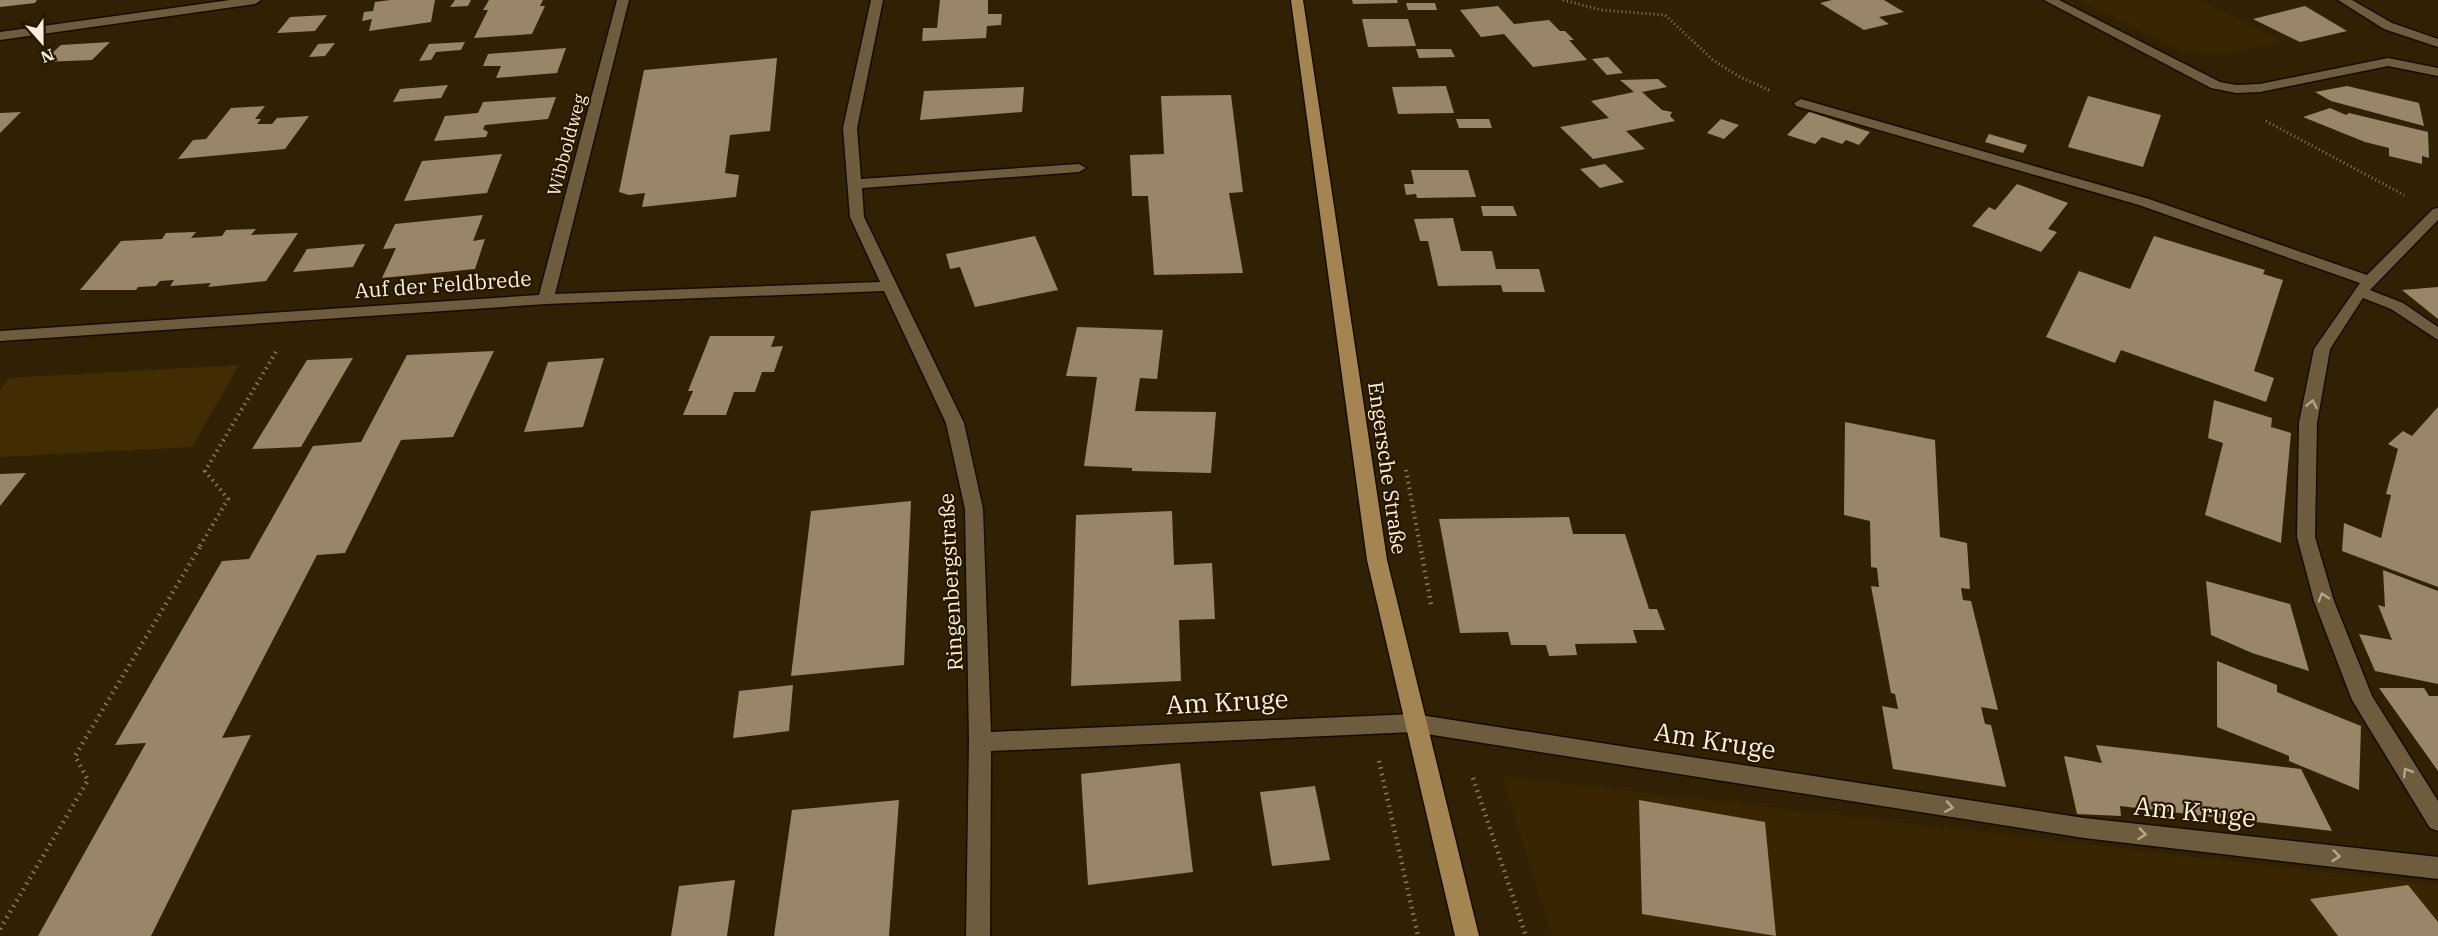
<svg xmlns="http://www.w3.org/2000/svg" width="2438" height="936" font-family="'IBM Plex Serif',serif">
<rect width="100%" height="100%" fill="#312104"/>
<g fill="#392500">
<path d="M2079 0H2202L2284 42 2218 55 2179 51Z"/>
<path d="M1502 776 2438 885V936H1552Z"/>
</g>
<path fill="#422d02" d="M239 365 192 447 0 457V390L9 378Z"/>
<g fill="#998567">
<path d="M0 0H37L35 3 0 7Z"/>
<path d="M390 0H435L431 22 369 31 372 19 362 21 364 12 373 11 375 2Z"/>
<path d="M455 0H471L468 6 450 7Z"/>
<path d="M489 0H543L540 6H545L532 34 474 38 488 10H483Z"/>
<path d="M940 0H988V14H1002L1001 25 987 26 986 38 922 41 923 28H937Z"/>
<path d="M1352 0H1397L1398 3 1353 4Z"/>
<path d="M1832 0H1884L1904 12 1879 17 1889 24 1864 30 1820 3Z"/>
<path d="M1406 3H1435L1437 10H1408Z"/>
<path d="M1498 6 1514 24 1549 20 1560 31H1565L1574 40H1569L1587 60 1533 67 1504 34 1481 37 1460 10Z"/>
<path d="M2305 6 2347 31 2300 42 2253 19Z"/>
<path d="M327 15 315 31 277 33 290 17Z"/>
<path d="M1362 19H1408L1416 46 1368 47Z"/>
<path d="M110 42 92 60 42 62 61 45Z"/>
<path d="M465 42 461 50 436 52 431 60 419 61 429 44Z"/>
<path d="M335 43 325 56 309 57 318 44Z"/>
<path d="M566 48 557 73 496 78 501 66H483L488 54Z"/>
<path d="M1416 49H1451L1455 57 1419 58Z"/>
<path d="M1608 57 1623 73 1607 75 1592 59Z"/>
<path d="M777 58 770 131 730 135 725 173 739 175 736 197 642 207 645 193 629 195 619 192 644 70Z"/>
<path d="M1658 79 1667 87 1642 92 1662 110 1672 112 1670 116 1675 121 1626 131 1645 149 1593 159 1560 127 1609 118 1591 101 1634 92 1620 80Z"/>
<path d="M448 85 441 98 393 102 400 89Z"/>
<path d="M1446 86 1454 113 1398 114 1392 87Z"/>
<path d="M2347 86 2419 103 2424 126 2331 101 2315 92Z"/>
<path d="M1024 87 1022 112 920 120 924 91Z"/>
<path d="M1231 95 1243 192 1229 193 1243 273 1154 275 1148 196H1132L1130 155 1164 154 1161 96Z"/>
<path d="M2088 96 2161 115 2143 167 2068 147Z"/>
<path d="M556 97 548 119 485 125 483 129 488 132 486 137 434 141 445 116 478 113 483 102Z"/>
<path d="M265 106 255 119H261L257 124H272L277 118 309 116 285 149 178 159 193 140 206 139 231 108Z"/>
<path d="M2330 108 2346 115 2349 113 2428 132 2429 158 2422 156V164L2389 156V148L2365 142 2303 117Z"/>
<path d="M21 112 0 133V113Z"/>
<path d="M1809 112 1813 113 1870 132 1859 145 1846 140 1842 144 1822 137 1815 144 1787 135Z"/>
<path d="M1456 119H1489L1492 128H1459Z"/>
<path d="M1721 119 1739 125 1724 139 1707 133Z"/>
<path d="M1989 134 2027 145 2023 153 1985 142Z"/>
<path d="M502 154 487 193 404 201 422 161Z"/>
<path d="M1605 164 1624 182 1600 188 1580 169Z"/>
<path d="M1411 170H1468L1476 197 1417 198 1416 194 1406 195 1404 184H1414Z"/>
<path d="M2017 184 2068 203 2048 229 2057 232 2041 252 1972 226 1989 207 1995 210Z"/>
<path d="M1481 206H1513L1517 216H1483Z"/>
<path d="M483 215 473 241 485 239 475 269 382 278 396 248 383 249 395 224Z"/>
<path d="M1453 218 1461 251H1492L1496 269H1539L1545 292H1503L1501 285 1438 286 1428 241H1420L1414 219Z"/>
<path d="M256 229 251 235 298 233 266 281 208 287 211 283 170 286 174 280 160 281 156 286 138 287 136 290H80L121 241 162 239 166 233 196 232 191 238 222 236 226 230Z"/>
<path d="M1035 236 1058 290 975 307 960 267 950 269 946 254Z"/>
<path d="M2154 236 2265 270 2263 274 2283 280 2254 371 2274 378 2266 402 2121 350 2115 363 2046 337 2079 271 2130 289Z"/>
<path d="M365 244 353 267 293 272 307 249Z"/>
<path d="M2438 287V319L2402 290Z"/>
<path d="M1077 327 1163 330 1157 379 1140 378 1135 411 1216 412 1211 473 1132 471V468L1084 466 1097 377 1066 376Z"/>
<path d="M710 336H775L771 347 783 346 774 372H762L755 392H734L726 415H683L693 391H688Z"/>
<path d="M494 351 453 437 401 440 345 553 317 555 222 738 251 735 151 936H38L146 743 115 745 222 561 249 559 313 446 361 442 407 355Z"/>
<path d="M353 358 301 447 252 449 307 360Z"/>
<path d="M604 358 583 427 524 432 548 362Z"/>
<path d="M2214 400 2272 418 2271 427 2291 433 2281 543 2205 515 2223 443 2208 438Z"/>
<path d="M2438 407V587L2342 551 2344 523 2381 538 2391 495 2386 494 2398 449 2388 444 2403 431 2412 436Z"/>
<path d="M1845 422 1935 440 1940 537 1967 543 1970 589 1961 588 1963 600 1971 601 1998 710 1981 707 1985 724 1991 725 2006 787 1893 769 1882 706 1898 709 1895 694 1891 693 1871 586 1879 587 1877 568 1871 567 1870 521 1844 515Z"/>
<path d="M26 473 0 506V474Z"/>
<path d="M911 501 904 665 791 676 811 511Z"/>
<path d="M1172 511 1174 565 1212 563 1215 619 1179 620 1181 681 1071 686 1076 515Z"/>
<path d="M1569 517 1573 534H1625L1649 609H1657L1665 630H1633L1637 643 1575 644 1577 655 1549 656 1546 645H1511L1508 632 1460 633 1439 519Z"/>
<path d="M2383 570 2438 591V684L2375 671 2359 634 2392 640 2378 605 2385 607Z"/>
<path d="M2206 581 2290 604 2309 671 2252 653 2211 635Z"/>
<path d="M2217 661 2277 685V692L2361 726 2359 790 2289 761V756L2217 727Z"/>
<path d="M793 685 789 731 733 738 739 691Z"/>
<path d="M2379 688H2424L2429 696H2438V771Z"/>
<path d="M2096 745 2301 769 2332 831 2120 806 2121 816 2077 814 2064 756 2102 763Z"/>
<path d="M1180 763 1193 872 1088 885 1081 774Z"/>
<path d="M1315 786 1330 860 1272 866 1260 792Z"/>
<path d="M899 800 889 936H774L792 810Z"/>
<path d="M1639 800 1765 822 1776 936 1642 914Z"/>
<path d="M735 880 727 936H671L679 886Z"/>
<path d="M2408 885 2438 922V936H2338L2310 899Z"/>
</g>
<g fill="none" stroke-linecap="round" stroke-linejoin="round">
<g stroke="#160b00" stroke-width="3">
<g id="minor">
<path d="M230 0H261L255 4 0 40V32Z"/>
<path d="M617 0H629L555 294 880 282 850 217 843 128 871 0H883L857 128 861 179 1079 164 1086 168 1079 172 862 188 864 217 964 423 983 509 991 732 1414 714 2084 818 2438 857V879L2084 838 1414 732 991 751 990 936H966L969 742 965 509 946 423 884 291 546 304 0 341V331L539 295Z"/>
<path d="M2044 0H2059L2220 82 2236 85 2260 84 2388 58 2438 68V76L2388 66 2260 92 2236 93 2211 88Z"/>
<path d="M2338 0H2352L2392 23 2438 39V47L2384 29Z"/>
<path d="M1801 99 2149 199 2367 275 2433 209 2438 208V220L2370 290 2403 303 2438 327V340L2391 309 2363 298 2330 349 2317 423 2315 537 2334 601 2372 696 2438 801V831L2430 828 2352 700 2314 601 2297 537 2299 423 2314 349 2360 283 2139 205 1796 106 1794 103Z"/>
</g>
</g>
<g stroke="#160b00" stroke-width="3">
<path id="major" d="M1291 0H1303L1387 560 1479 936H1455L1367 560Z"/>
</g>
<g stroke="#887b63" stroke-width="3" stroke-dasharray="1 3" stroke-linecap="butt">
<path d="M1563 0 1601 10 1665 15 1713 60 1740 77 1771 91"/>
<path d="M2266 121 2404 195"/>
</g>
<g stroke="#887b63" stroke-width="4" stroke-dasharray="1.5 4.5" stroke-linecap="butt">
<path d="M1406 470 1420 546"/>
<path d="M200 546 228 499 205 471 277 350"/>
</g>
<g stroke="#887b63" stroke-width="4.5" stroke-dasharray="1.5 5" stroke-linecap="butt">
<path d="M1420 545 1431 604"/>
<path d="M1379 761 1418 936"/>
<path d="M1473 778 1526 936"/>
<path d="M0 929 88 780 75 756 201 545"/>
</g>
<use href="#minor" fill="#6e5c3f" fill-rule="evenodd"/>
<use href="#major" fill="#a48450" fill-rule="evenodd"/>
</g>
<defs><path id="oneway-chevron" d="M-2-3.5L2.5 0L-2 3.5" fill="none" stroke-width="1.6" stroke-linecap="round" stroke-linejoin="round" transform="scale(1.5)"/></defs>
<g stroke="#b4a68e">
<use href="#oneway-chevron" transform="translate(2312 404) rotate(-79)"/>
<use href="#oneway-chevron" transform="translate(2323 597) rotate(-107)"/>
<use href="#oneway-chevron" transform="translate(2407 772) rotate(-122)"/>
<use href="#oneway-chevron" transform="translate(1949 807) rotate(9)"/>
<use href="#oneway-chevron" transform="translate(2142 834) rotate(6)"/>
<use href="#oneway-chevron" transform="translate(2336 856) rotate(6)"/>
</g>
<g text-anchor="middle" stroke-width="4.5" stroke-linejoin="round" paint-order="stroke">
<g font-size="18" fill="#f9efde" stroke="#271700">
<text transform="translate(567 145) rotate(-75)" y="6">Wibboldweg</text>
</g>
<g font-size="21" fill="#f9efde" stroke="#271700">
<text transform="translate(443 285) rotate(-4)" y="7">Auf der Feldbrede</text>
<text transform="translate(1387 468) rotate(82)" y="7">Engersche Straße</text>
<text transform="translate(951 582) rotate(-93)" y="7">Ringenbergstraße</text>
</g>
<g font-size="26" fill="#f9efde" stroke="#271700">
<text transform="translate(1227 702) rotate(-3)" y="9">Am Kruge</text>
<text transform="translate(1715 741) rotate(9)" y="9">Am Kruge</text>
<text transform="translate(2195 812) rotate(6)" y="9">Am Kruge</text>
</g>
</g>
<g transform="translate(42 42) rotate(159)" stroke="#271700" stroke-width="4.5" paint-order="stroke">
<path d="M0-4.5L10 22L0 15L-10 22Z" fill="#f9efde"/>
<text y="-9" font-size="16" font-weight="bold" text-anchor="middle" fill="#f9efde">N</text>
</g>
</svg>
